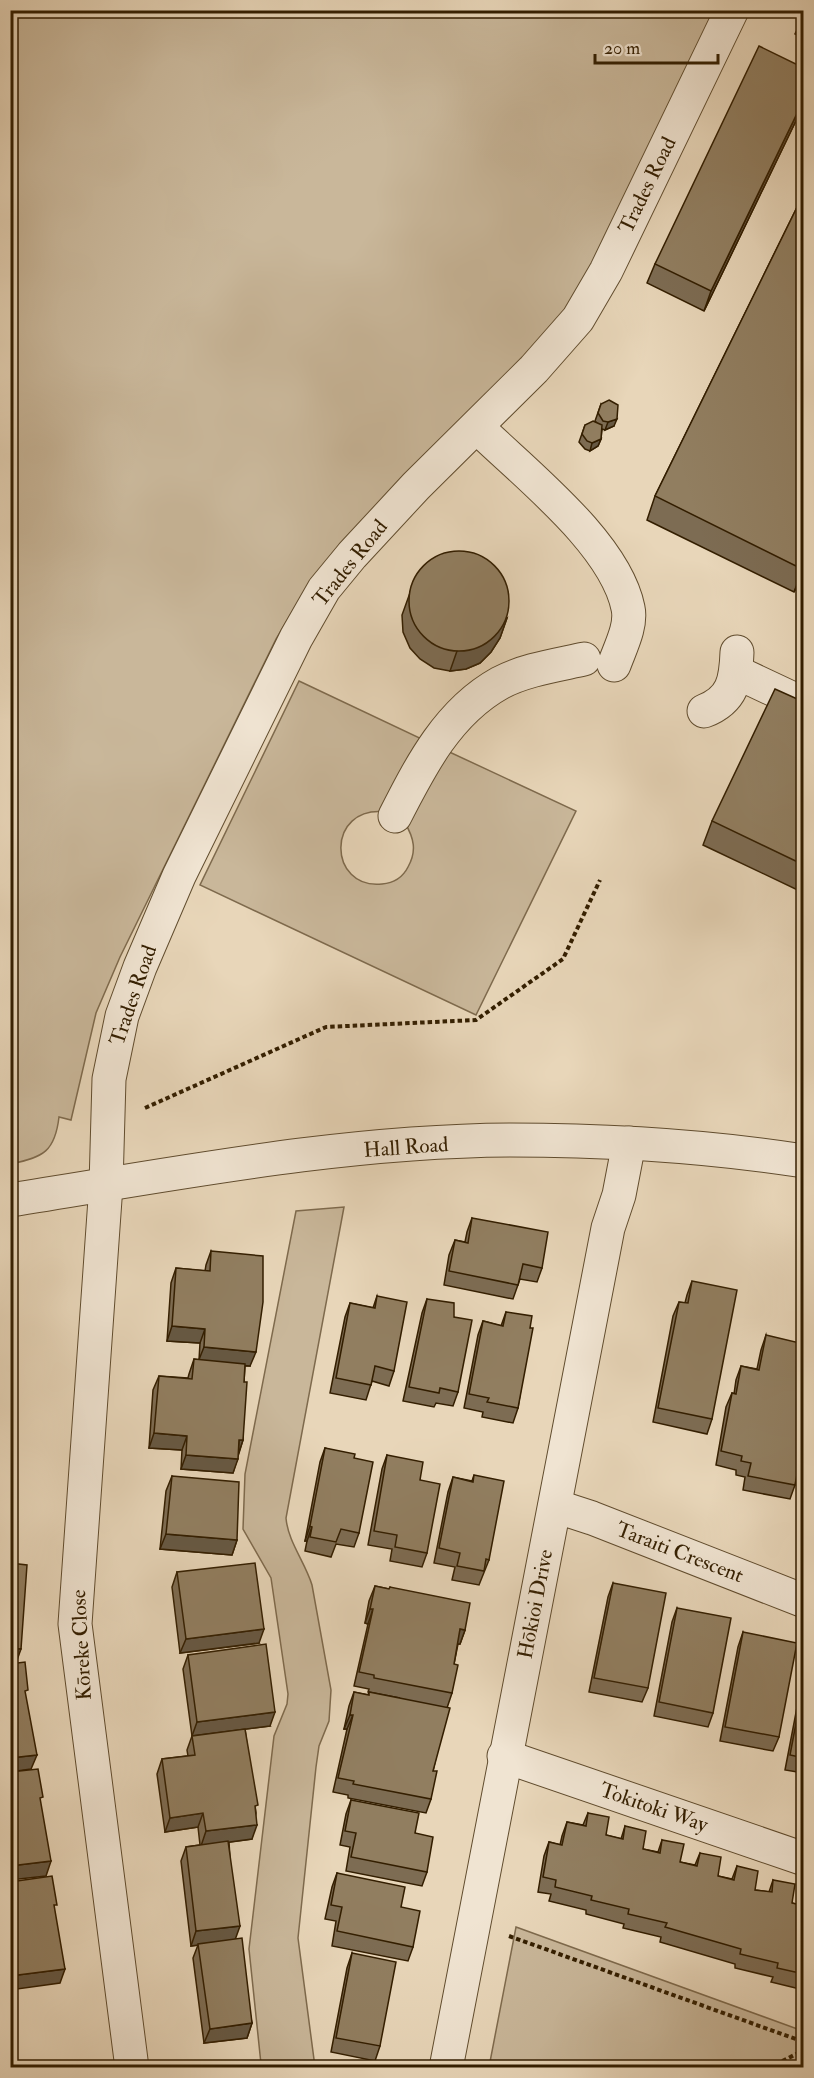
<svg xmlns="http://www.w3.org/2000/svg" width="814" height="2078" font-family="'IM FELL Double Pica',serif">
<rect width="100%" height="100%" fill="#e8d6b9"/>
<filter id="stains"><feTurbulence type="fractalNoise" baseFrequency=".00333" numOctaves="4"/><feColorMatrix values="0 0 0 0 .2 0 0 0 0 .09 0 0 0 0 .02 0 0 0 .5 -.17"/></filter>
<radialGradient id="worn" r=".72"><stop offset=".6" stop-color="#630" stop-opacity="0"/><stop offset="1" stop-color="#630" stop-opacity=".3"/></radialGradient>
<g fill="#c9b79a" stroke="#7e6a4d" stroke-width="1.5">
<path d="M10 11H717L590 270 561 316 498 387 310 582 276 639 120 957 96 1013 71 1120 59 1117C55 1151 44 1157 11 1164Z"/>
<path d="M299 681 426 741 386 812C325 805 328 890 382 884 394 883 403 877 408 867 417 851 414 838 405 823L443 749 576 811 476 1015 200 885Z"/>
<path d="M344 1207 286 1518C288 1542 305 1562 312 1585L331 1690 329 1721 319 1746 316 1767 298 1938 315 2067 261 2064 249 1949 274 1736 287 1704 288 1694 271 1578 243 1529 245 1474 296 1211Z"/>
<path d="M516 1927 803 2031V2067H489Z"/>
</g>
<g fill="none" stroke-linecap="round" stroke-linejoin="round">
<g stroke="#604c2e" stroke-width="35">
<g id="minor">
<path d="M477 427C524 473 615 543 628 608 632 626 620 648 614 665"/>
<path d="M736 672 804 704"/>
<path d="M704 711C733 700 736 680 737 652"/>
<path d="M395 816C421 765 448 712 500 683 524 670 557 665 584 659"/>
<path d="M10 1200C175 1174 342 1141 510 1140 607 1140 707 1146 804 1161"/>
<path d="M555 1506 592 1518 804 1601"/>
<path d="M504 1756 804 1859"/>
<path d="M132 2068 75 1624 106 1185 109 1079 122 1016 140 967 179 876 296 638 324 589 352 555 416 486 534 369 578 319 606 271 732 10"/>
<path d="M446 2068 608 1228 619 1195 629 1143"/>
</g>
</g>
<g stroke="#331e00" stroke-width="4" stroke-dasharray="4.5 3" stroke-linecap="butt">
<path d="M145 1108 326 1027 476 1020 563 959 600 880"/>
<path d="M509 1936 804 2042"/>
<path d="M769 2068 804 2050"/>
</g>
<use href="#minor" stroke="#f0e4d2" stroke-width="33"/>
</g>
<g fill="#7d6c53" stroke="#331e00" stroke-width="1.5">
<path d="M804 16V38L795 34Z"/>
<path d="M804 68V104L704 311 647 283 655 264Z"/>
<path d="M804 193V572L794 592 647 520 655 496Z"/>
<path d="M601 404 614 426 605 430 602 429 601 439 598 446 590 451 585 449 579 442 585 425 596 422 595 421Z"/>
<path d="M415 579 507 618 500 638 491 652 480 663 466 669 450 671 434 668 420 659 410 648 403 632 402 615Z"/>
<path d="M804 702V893L703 845 712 821Z"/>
<path d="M472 1218 542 1268 537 1282 520 1279 513 1299 444 1285 449 1255 455 1240 465 1242 467 1232Z"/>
<path d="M211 1251 250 1366H245L244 1382 243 1440 233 1473 181 1469 182 1450 149 1448 153 1390 159 1376 188 1378 189 1374 194 1359 199 1360 200 1343 167 1341 171 1283 176 1268 205 1271 206 1265Z"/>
<path d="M692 1281 712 1419 707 1434 653 1422 673 1316 679 1302 685 1303 687 1295Z"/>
<path d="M377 1296 394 1371 389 1386 372 1381 366 1400 330 1393 345 1317 350 1303 373 1308Z"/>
<path d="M427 1299 454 1317 458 1392 453 1406 436 1403 434 1407 403 1401 422 1313Z"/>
<path d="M506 1312 530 1328 518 1408 513 1423 482 1417 483 1412 464 1408 478 1335 483 1321 501 1326Z"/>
<path d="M766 1335 795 1485 790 1499 743 1490 745 1477 736 1475V1470L716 1465 726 1407 732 1393 734 1394 736 1380 741 1366 757 1369 761 1350Z"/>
<path d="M325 1448 354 1458 359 1533 354 1547 336 1544 331 1557 305 1551 307 1541H305L320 1462Z"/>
<path d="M387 1455 420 1480 427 1553 422 1567 390 1561 392 1549 368 1545 382 1469Z"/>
<path d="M474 1475 489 1560 479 1585 452 1580 455 1567 434 1563 448 1492 453 1477 472 1481Z"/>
<path d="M172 1476 237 1540 232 1555 160 1549 166 1491Z"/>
<path d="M177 1572 259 1643 180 1653 172 1587Z"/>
<path d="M613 1583 648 1688 642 1702 589 1692 608 1597Z"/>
<path d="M375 1586 389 1589 390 1587 465 1630 460 1644H458L454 1664 452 1693 447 1708 433 1771 431 1799 426 1813 348 1798V1795L333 1792 347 1729H344L349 1706 354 1692 368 1695 369 1692 400 1698 368 1692 369 1689 354 1686 368 1624 365 1623 369 1601Z"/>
<path d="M677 1608 713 1713 708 1727 654 1716 672 1622Z"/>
<path d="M743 1632 779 1737 773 1751 720 1741 738 1647Z"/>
<path d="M188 1655 270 1726 245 1729 256 1813 252 1839 229 1842 235 1939 252 2023 247 2038 204 2043 193 1958 198 1945 191 1946 181 1861 186 1847 200 1845 198 1827 165 1832 157 1774 162 1759 188 1756 187 1750 192 1736 183 1669Z"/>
<path d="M804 1671V1773L785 1770Z"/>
<path d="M351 1800 415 1833 427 1872 422 1886 346 1871 350 1847 340 1845 346 1814Z"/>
<path d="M588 1813 606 1835 621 1839 625 1826 643 1849 658 1852 662 1840 680 1862 695 1865 700 1853 718 1876 732 1879 737 1866 755 1890 769 1892 773 1880 792 1903 804 1906V1990L771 1982 773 1977 735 1968V1964L660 1942 661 1937 623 1928 624 1924 586 1914V1910L549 1901 551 1894 538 1892 544 1856 549 1842 560 1845 562 1836 567 1822 583 1825Z"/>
<path d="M337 1873 401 1907 413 1947 408 1961 332 1946 336 1921 325 1919 332 1887Z"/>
<path d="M352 1953 380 2046 375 2061 331 2052 347 1968Z"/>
</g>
<g fill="#665843" stroke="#331e00" stroke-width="1.5">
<path d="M804 99V104L704 311 711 291Z"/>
<path d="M617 419 614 426 605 430 608 422Z"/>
<path d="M601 439 598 446 590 451 592 443Z"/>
<path d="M804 566V572L794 592Z"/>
<path d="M507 618 500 638 491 652 480 663 466 669 450 671 457 651Z"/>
<path d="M172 1326 205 1329 200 1343 167 1341Z"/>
<path d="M204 1347 256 1352 250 1366 198 1362Z"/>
<path d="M154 1433 187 1436 182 1450 149 1448Z"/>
<path d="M239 1440H243L238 1455Z"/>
<path d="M186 1455 238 1459 233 1473 181 1469Z"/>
<path d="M310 1526 312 1527 307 1541H305Z"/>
<path d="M166 1534 237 1540 232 1555 160 1549Z"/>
<path d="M370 1609H373L368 1624 365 1623Z"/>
<path d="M264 1629 259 1643 180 1653 186 1639Z"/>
<path d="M460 1629 465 1630 460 1644H455Z"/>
<path d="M10 1648 21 1649 16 1663H10Z"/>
<path d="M275 1712 270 1726 192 1736 197 1722Z"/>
<path d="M350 1715H353L347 1729H344Z"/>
<path d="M37 1755 31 1769 10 1772V1758Z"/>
<path d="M203 1813 198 1827 165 1832 170 1818Z"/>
<path d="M257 1825 252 1839 201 1846 206 1831Z"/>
<path d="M51 1861 46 1876 10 1880V1866Z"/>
<path d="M240 1926 235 1940 191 1946 196 1931Z"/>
<path d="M65 1969 60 1983 10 1990V1976Z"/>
<path d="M252 2023 247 2038 204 2043 210 2029Z"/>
</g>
<g fill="#917e60" stroke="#331e00" stroke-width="1.5">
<path d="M804 16V30L798 27Z"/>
<path d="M759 46 804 68V99L711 291 655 264Z"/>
<path d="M804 193V566L802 569 655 496Z"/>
<path d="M609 400 618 405 617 419 608 422 603 421 598 413 601 404Z"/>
<path d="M593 421 602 425 601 439 592 443 587 441 582 434 585 425Z"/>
<circle cx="459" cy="601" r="50"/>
<path d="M775 689 804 702V865L712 821Z"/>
<path d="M472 1218 548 1232 542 1268 523 1264 518 1285 449 1271 455 1240 468 1243Z"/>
<path d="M211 1251 263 1256V1302L256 1352 204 1347 205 1329 172 1326 176 1268 210 1271Z"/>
<path d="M692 1281 737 1290 712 1419 658 1408 679 1302 688 1303Z"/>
<path d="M377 1296 407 1302 394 1371 375 1366 371 1385 336 1378 350 1303 375 1308Z"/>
<path d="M427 1299 454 1303V1317L472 1320 458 1392 440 1388 439 1393 409 1387Z"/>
<path d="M506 1312 532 1316 530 1328H533L518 1408 487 1402 489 1398 469 1394 483 1321 503 1326Z"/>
<path d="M766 1335 804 1344V1438L795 1485 748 1476 751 1463 741 1461 742 1456 721 1451 732 1393 736 1394 741 1366 759 1370Z"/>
<path d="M194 1359 245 1364 244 1382H247L243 1440H239L238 1459 186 1455 187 1436 154 1433 159 1376 192 1379Z"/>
<path d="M325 1448 355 1454 354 1458 373 1462 359 1533 341 1529 336 1542 310 1537 312 1527 310 1526Z"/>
<path d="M387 1455 423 1462 420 1480 440 1484 427 1553 395 1547 397 1535 374 1531Z"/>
<path d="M474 1475 504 1481 489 1560 486 1559 484 1571 457 1566 460 1553 439 1548 453 1477 473 1482Z"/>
<path d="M172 1476 239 1482 237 1540 166 1534Z"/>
<path d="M10 1563 27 1565 21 1649 10 1648Z"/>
<path d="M255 1563 264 1629 186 1639 177 1572Z"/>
<path d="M613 1583 666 1593 648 1688 594 1678Z"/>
<path d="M375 1586 389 1589 390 1587 470 1603 465 1630 460 1629 454 1664 458 1665 452 1693 374 1678V1675L359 1672 373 1609H370Z"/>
<path d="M677 1608 731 1618 713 1713 659 1702Z"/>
<path d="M743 1632 797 1643 779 1737 725 1727Z"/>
<path d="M266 1644 275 1712 197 1722 188 1655Z"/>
<path d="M25 1662 28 1690 25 1691 37 1755 10 1758V1664Z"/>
<path d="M804 1681V1758L790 1755Z"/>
<path d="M354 1692 369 1695V1692L450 1708 433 1771H437L431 1799 353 1784 354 1781 338 1778 353 1715H350Z"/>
<path d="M245 1729 258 1805 255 1806 257 1825 206 1831 203 1813 170 1818 162 1759 195 1755 192 1736Z"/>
<path d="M38 1769 43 1797 40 1798 51 1861 10 1866V1772Z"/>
<path d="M351 1800 419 1813 415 1833 433 1837 427 1872 351 1857 356 1833 345 1831Z"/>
<path d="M588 1813 609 1817 606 1835 623 1839 625 1826 646 1831 643 1849 660 1853 662 1840 684 1844 680 1862 697 1866 700 1853 721 1857 718 1876 734 1880 737 1866 758 1871 755 1890 772 1892 773 1880 795 1884 792 1903 804 1906V1974L777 1968 778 1963 740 1954 741 1949 665 1927 667 1923 628 1914 629 1909 591 1900 592 1896 555 1887 556 1880 543 1877 549 1842 562 1845 567 1822 586 1826Z"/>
<path d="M228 1841 240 1926 196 1931 186 1847Z"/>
<path d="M337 1873 405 1887 401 1907 420 1911 413 1947 337 1931 342 1907 331 1905Z"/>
<path d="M52 1876 57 1905H54L65 1969 10 1976V1882Z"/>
<path d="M242 1938 252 2023 210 2029 198 1944Z"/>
<path d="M352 1953 396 1962 380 2046 336 2038Z"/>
</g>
<g text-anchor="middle" stroke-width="6" stroke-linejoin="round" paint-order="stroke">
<g font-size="21" fill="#331e00" stroke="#f0e4d2">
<text transform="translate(647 185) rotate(-64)" y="7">Trades Road</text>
<text transform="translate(350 563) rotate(-51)" y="7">Trades Road</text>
<text transform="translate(133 995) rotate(-71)" y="7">Trades Road</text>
<text transform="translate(406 1147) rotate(-4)" y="7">Hall Road</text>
<text transform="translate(680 1552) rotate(21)" y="7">Taraiti Crescent</text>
<text transform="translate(535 1604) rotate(-79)" y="7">Hōkioi Drive</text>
<text transform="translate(81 1645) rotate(-93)" y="7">Kōreke Close</text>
<text transform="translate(654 1807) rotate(19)" y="7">Tokitoki Way</text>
</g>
</g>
<rect width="814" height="2078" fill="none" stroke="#e8d6b9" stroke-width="36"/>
<rect x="12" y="12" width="790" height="2054" fill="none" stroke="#331e00" stroke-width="3"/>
<rect x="18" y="18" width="778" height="2042" fill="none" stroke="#331e00" stroke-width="1.5"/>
<path d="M595 54v9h123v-9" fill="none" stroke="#331e00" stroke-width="3"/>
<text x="604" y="54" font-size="18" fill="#331e00" stroke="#f0e4d2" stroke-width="4.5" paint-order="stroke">20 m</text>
<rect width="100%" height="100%" filter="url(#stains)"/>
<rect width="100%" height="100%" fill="url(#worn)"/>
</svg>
